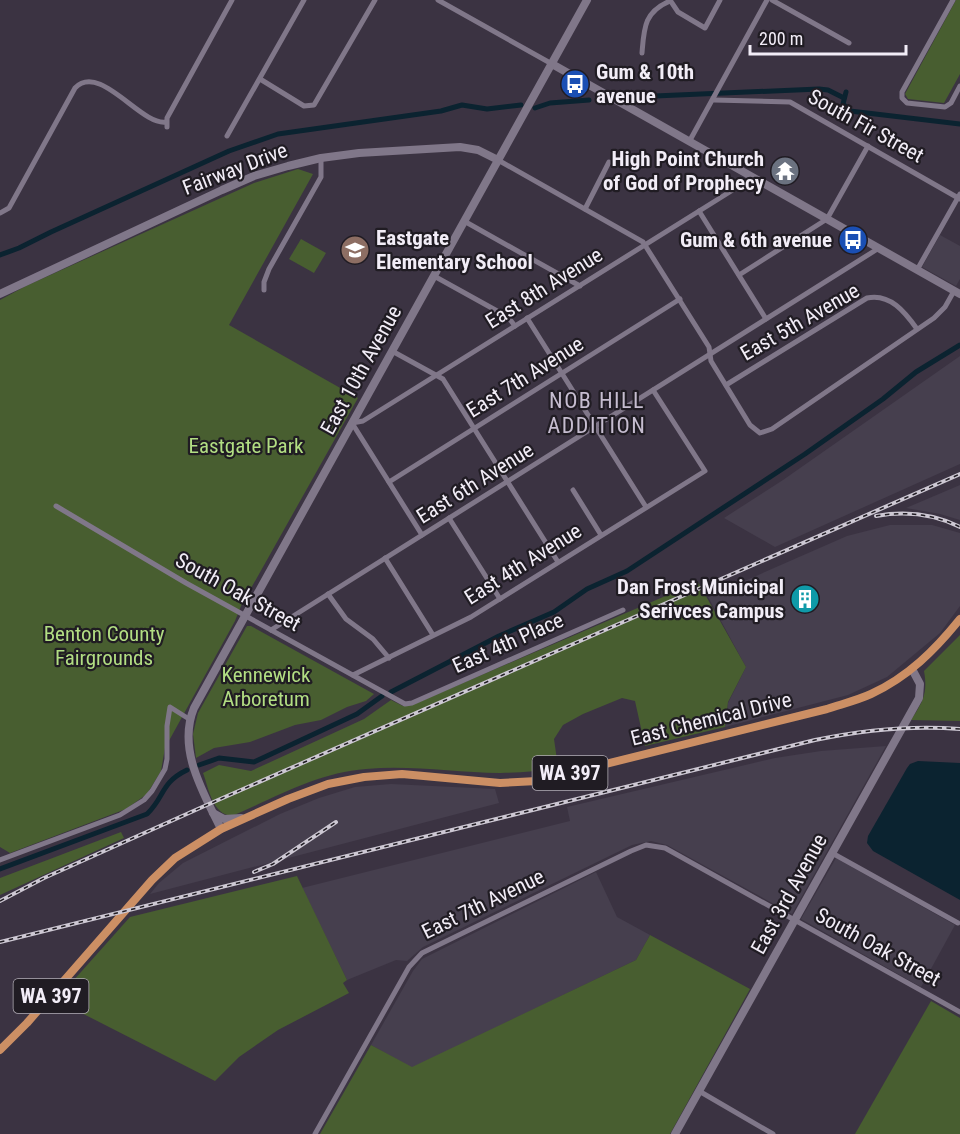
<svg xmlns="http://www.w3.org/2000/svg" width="960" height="1134" font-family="'Roboto Condensed',sans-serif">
<rect width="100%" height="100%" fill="#3b3342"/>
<g fill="#463f4e">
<path d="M940 235 960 246V279L956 286 922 267Z"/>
<path d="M960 356V464L775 547 724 518 783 480Z"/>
<path d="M960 485V520L940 514 906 508Z"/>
<path d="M890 525H932L960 533V606L940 633 887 677 848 695 725 727 728 703 746 667 708 597 847 536Z"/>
<path d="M886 746 792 914 667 845 651 841 632 845 423 947 407 961 396 960 347 980 302 888 570 821 567 807 775 758 821 751Z"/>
<path d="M391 784 495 789 499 803 150 894 159 883 183 863 280 814 319 798 355 787Z"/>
<path d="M836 858 955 925 921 987 801 919Z"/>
<path d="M596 872 617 917 650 935 636 960 412 1068 371 1045 413 971 422 959Z"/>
</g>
<g fill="#485e30">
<path d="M956 0H960V74L944 103 908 99 905 94Z"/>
<path d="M298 169 313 174 229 325 358 398 241 606 235 621 165 748 161 771 147 794 126 809 10 853 0 847V300L26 286 254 183Z"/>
<path d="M301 239 326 253 314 273 289 259Z"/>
<path d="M698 582 746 667 728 702 725 727 645 746 635 701 622 698 583 714 563 725 554 739 558 767C492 782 431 763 366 769 319 772 274 798 232 816 212 814 209 789 203 773L219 765 251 771 364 719 391 700 403 706 412 705Z"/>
<path d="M247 626H251L374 694 366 701 347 707 321 720 295 725 250 742 214 748 196 758 193 734 198 713Z"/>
<path d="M960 635V721L911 720C923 702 928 693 924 671Z"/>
<path d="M121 832 124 838 0 895V878Z"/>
<path d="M297 876 347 980 343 983 349 993 278 1030 239 1057 215 1081 56 1000 130 917Z"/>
<path d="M650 935 750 989 670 1134H320L371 1045 412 1067 636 960Z"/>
<path d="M931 1001 960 1018V1134H855Z"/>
</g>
<path fill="#0b2330" d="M918 761 960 763V900L873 851 867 843 868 836 907 768 910 764Z"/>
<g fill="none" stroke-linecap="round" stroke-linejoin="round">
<g stroke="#0b2330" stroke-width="5">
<path d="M846 92 843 104 850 111 960 124"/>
<path d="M632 97 819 89 828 90 844 98"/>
<path d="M535 108 550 103 589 100"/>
<path d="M0 255 19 248 51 232 229 151 278 134 441 111 462 105 487 109 521 105"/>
<path d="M391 692 499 636 554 612 587 589 627 571 805 454 883 399 916 372 960 345"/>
<path d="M199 765 219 758 254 762 357 714 382 696"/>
<path d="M0 869 147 814C165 797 160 783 187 770"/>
</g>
<g stroke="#807789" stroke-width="5">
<path d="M438 0 552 64"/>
<path d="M670 0 678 12 705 28 720 0"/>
<path d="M772 0 849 43"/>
<path d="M953 0 902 92V98L907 103 945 107 951 103 960 86"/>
<path d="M642 53C644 28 644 12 670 1"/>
<path d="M260 79 304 106 314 105 375 0"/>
<path d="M714 100 790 102 960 199"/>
<path d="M167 127V118L232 0"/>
<path d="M227 136 304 0"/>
<path d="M689 142 767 0"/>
<path d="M498 160 643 242 709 347 711 361 750 425 760 433 772 429 934 318 945 307 954 291"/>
<path d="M585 209 609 162"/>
<path d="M699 211 766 319"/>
<path d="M0 213 9 208 75 88C100 62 141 126 166 122"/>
<path d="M464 221 580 286"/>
<path d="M917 270 960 194"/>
<path d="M739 275 827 219 868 146"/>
<path d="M434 276 508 317 515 326"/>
<path d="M264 290V282L269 269 321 177V158"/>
<path d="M527 318 646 507"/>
<path d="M392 351 443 379 558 562"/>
<path d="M726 385 867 298C890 293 905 312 917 329"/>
<path d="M389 482 680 299"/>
<path d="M573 490 601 535"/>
<path d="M56 506 186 583 405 704 412 703 623 610"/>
<path d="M449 518 500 599"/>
<path d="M422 535 352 423 363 421 752 178"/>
<path d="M385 558 433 635"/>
<path d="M328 594 346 619 373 639 389 658"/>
<path d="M271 630 879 248"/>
<path d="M353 675 471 617 705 471 653 390"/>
<path d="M832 853 958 923"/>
<path d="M0 860 120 815 144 800 152 791 165 769 167 759V726L170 707 189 719"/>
<path d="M699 1091 773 1134"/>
<path d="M315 1134 409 967 422 953 631 851 646 845 665 848 960 1012"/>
</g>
<g stroke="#807789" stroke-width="8">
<path d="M552 64 960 294"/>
<path d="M0 294 222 190 254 176 288 166 321 158 359 153 460 147 478 150 498 160"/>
<path d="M213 813 224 819 241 818"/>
<path d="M221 829C203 792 177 749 194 708L587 0"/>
<path d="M675 1134 919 698 920 684 912 669"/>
</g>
<path stroke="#cc8f64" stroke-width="8" d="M0 1050 27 1023 152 880 175 858 221 829 288 799 328 784 364 777 402 774 500 783 537 781 827 709C842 704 858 700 871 694 908 677 935 650 960 619"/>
<g stroke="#cdc8d3" stroke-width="4">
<g id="rail">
<path d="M876 516C904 511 934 514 960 527"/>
<path d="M254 872 273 864 336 822"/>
<path d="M0 901 44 878 209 804 960 474"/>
<path d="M0 942 815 740C863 730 911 725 960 729"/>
</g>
</g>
<use href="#rail" stroke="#201c23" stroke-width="1.5" stroke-dasharray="4.5" stroke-linecap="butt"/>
</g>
<defs>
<g id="bus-disc" transform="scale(1.5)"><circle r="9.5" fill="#1a4fb4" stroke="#201c23"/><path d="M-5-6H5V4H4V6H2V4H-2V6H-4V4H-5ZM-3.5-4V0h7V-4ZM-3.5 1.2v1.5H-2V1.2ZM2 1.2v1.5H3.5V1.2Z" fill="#fff"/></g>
<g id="temple-disc" transform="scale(1.5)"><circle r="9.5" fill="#6b7280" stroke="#201c23"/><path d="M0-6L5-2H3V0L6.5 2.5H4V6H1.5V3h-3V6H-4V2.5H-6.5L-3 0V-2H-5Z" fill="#fff"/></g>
<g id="school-disc" transform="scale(1.5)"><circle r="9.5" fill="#8d6e63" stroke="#201c23"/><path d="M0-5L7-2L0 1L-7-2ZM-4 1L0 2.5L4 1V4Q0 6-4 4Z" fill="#fff"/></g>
<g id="building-disc" transform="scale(1.5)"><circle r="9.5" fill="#0f9aa8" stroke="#201c23"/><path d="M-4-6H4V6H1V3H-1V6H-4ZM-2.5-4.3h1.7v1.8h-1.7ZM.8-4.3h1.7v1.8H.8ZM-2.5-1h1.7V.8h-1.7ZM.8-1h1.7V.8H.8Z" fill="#fff"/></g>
</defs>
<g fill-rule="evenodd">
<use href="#bus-disc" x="575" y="84"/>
<use href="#temple-disc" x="785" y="171"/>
<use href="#bus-disc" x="853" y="240"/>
<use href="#school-disc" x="355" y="250"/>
<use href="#building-disc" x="805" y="599"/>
</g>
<g text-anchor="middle" stroke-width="4.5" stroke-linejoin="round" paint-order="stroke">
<g fill="#201c23" stroke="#b3aeb7" stroke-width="1.5">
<rect x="532.5" y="756" width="75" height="34" rx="4.5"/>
<rect x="13.5" y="979" width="75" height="34" rx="4.5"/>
</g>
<g font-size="20" font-weight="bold" fill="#f2edf7">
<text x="570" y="780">WA 397</text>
<text x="51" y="1003">WA 397</text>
</g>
<g font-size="21" font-weight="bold" fill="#f2edf7" stroke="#201c23" text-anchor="end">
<text x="596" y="79" text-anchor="start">Gum &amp; 10th<tspan x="596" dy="24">avenue</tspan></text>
<text x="764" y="166">High Point Church<tspan x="764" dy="24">of God of Prophecy</tspan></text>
<text x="376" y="245" text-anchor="start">Eastgate<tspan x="376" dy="24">Elementary School</tspan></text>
<text x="832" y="247">Gum &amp; 6th avenue</text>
<text x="784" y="594">Dan Frost Municipal<tspan x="784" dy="24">Serivces Campus</tspan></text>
</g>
<g font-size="21" fill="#f2edf7" stroke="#201c23">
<text transform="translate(866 126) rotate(29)" y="7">South Fir Street</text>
<text transform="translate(235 169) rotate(-21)" y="7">Fairway Drive</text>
<text transform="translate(544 288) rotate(-32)" y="7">East 8th Avenue</text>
<text transform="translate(800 322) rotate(-30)" y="7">East 5th Avenue</text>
<text transform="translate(361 370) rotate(-61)" y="7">East 10th Avenue</text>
<text transform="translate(525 377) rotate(-32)" y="7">East 7th Avenue</text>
<text transform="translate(475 483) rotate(-32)" y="7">East 6th Avenue</text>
<text transform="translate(523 564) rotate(-32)" y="7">East 4th Avenue</text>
<text transform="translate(238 592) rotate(29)" y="7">South Oak Street</text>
<text transform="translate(508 643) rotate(-24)" y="7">East 4th Place</text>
<text transform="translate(711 719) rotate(-14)" y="7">East Chemical Drive</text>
<text transform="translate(789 894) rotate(-61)" y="7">East 3rd Avenue</text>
<text transform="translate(483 904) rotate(-26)" y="7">East 7th Avenue</text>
<text transform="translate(878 947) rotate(29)" y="7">South Oak Street</text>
</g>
<g font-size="21" fill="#b2de83" stroke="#201c23">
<text x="246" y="453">Eastgate Park</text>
<text x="104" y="641">Benton County<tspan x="104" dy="24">Fairgrounds</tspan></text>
<text x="266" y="682">Kennewick<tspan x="266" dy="24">Arboretum</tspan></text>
</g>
<g font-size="22" letter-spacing="1.5" fill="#c6bdd0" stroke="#201c23">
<text x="597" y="408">NOB HILL<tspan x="597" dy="25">ADDITION</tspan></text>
</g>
</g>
<path d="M750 45v9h156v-9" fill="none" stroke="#f2edf7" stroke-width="3"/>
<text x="759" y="45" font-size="18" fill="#f2edf7" stroke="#201c23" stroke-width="4.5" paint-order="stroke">200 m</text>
</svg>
